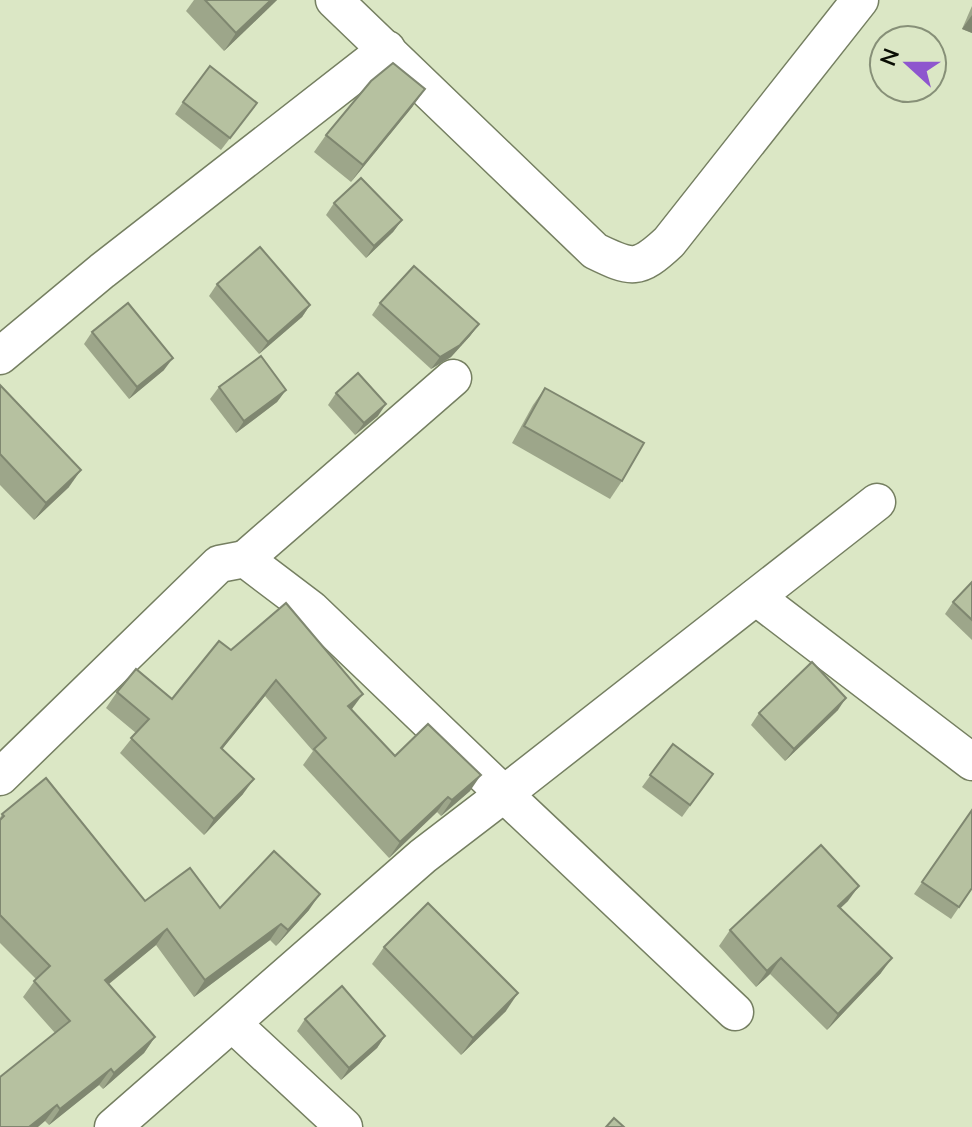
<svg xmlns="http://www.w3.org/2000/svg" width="972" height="1127" font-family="'Nunito Sans',sans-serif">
<rect width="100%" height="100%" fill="#dbe7c5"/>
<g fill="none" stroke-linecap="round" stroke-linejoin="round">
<g stroke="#757f61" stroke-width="39">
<g id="minor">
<path d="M334 0 595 251C632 269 638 271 669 242L860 0"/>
<path d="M0 356 102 271 387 49"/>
<path d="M245 559 453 378"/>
<path d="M756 597 972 762"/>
<path d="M0 777 219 564 245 559 311 609 504 794 423 856 113 1127"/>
<path d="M735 1012 504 794 877 502"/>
<path d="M233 1024 344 1127"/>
</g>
</g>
<use href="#minor" stroke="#fff" stroke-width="36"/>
</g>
<g fill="#9da68a">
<path d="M194 0H277L224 51 186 11Z"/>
<path d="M972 6V33L962 29Z"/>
<path d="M183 102 257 103 221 150 175 114Z"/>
<path d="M413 106 351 182 314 152 326 135Z"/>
<path d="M334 203 402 220 393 232 366 258 326 215Z"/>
<path d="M217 284 310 305 302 317 259 354 209 296Z"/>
<path d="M380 303 479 324 470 336 451 357 431 369 372 315Z"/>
<path d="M92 332 164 370 129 399 84 344Z"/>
<path d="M0 385 69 487 34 520 0 485Z"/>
<path d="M219 387 286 390 277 402 236 433 210 399Z"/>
<path d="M545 388 622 481 610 499 512 443 533 405Z"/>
<path d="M336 393 378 416 355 435 328 405Z"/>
<path d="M972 582V640L945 614 953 602Z"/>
<path d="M231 650 351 710 395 756 470 791 441 816 437 812 389 858 303 765 313 751 265 696 222 749 243 794 204 835 120 753 136 733 106 708 117 692 172 699Z"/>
<path d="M838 710 785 761 751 725 759 713Z"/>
<path d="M673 744 713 774 682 817 642 787Z"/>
<path d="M972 810V888L951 919 914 894Z"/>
<path d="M2 814 145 901 220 908 309 910 276 946 270 940 194 997 156 945 109 984 155 1037 144 1053 103 1089 99 1085 49 1125 45 1121 55 1033 23 997 36 979 0 943V818Z"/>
<path d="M848 901 840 908 881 973 827 1030 770 974 756 987 719 946 730 930Z"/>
<path d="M384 947 506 1011 461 1055 372 964Z"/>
<path d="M305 1019 385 1036 377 1048 341 1080 297 1031Z"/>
</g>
<g fill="#7f8770">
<path d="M271 0H277L224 51 236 33Z"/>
<path d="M972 15V33L962 29Z"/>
<path d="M425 89 413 106 351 182 363 165Z"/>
<path d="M402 220 393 232 366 258 374 246Z"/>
<path d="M310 305 302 317 259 354 268 342Z"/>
<path d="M479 324 470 336 451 357 431 369 440 357Z"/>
<path d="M173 358 164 370 129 399 137 387Z"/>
<path d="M286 390 277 402 236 433 244 421Z"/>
<path d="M386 404 378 416 355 435 364 423Z"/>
<path d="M81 470 69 487 34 520 46 503Z"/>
<path d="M276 680 265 696 211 763 221 748Z"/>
<path d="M363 694 352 709 337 722 348 706Z"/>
<path d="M846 698 838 710 785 761 794 749Z"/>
<path d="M481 775 470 791 441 816 452 800Z"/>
<path d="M254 779 243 794 204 835 214 819Z"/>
<path d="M448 797 437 812 389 858 400 842Z"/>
<path d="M859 886 848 901 827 921 838 906Z"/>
<path d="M320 894 309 910 276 946 288 930Z"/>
<path d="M281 924 270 940 194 997 205 980Z"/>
<path d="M167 929 156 945 94 996 105 980Z"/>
<path d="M781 958 770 974 756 987 767 971Z"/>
<path d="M892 958 881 973 827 1030 838 1014Z"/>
<path d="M518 993 506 1011 461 1055 473 1038Z"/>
<path d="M385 1036 377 1048 341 1080 349 1068Z"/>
<path d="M155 1037 144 1053 103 1089 114 1073Z"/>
<path d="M111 1069 99 1085 49 1125 60 1109Z"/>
<path d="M57 1105 45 1121 38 1127H29Z"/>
</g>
<g fill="#b6c1a0" stroke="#7f8770" stroke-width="2">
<path d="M205 0H271L236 33Z"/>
<path d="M393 63 425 89 363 165 326 135 371 81Z"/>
<path d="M210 66 257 103 230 138 183 102Z"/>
<path d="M361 178 402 220 374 246 334 203Z"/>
<path d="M260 247 310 305 268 342 217 284Z"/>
<path d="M414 266 479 324 460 345 440 357 380 303Z"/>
<path d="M128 303 173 358 137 387 92 332Z"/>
<path d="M261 356 286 390 244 421 219 387Z"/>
<path d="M358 373 386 404 364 423 336 393Z"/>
<path d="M0 385 81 470 46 503 0 454Z"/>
<path d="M545 388 644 443 622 481 524 426Z"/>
<path d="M972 582V620L953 602Z"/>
<path d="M286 603 363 694 348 706 395 756 428 724 481 775 452 800 448 797 400 842 314 749 326 738 276 680 221 748 254 779 214 819 131 738 149 719 117 692 136 669 172 699 219 641 231 650Z"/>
<path d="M812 662 846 698 794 749 759 713Z"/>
<path d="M673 744 713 774 690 805 650 775Z"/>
<path d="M46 778 145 901 190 868 220 908 274 851 320 894 288 930 281 924 205 980 167 929 105 980 155 1037 114 1073 111 1069 60 1109 57 1105 29 1127H0V1077L70 1021 34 981 50 966 0 915V820L4 816 2 814Z"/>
<path d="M972 810V888L959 907 922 882Z"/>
<path d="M821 845 859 886 838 906 892 958 838 1014 781 958 767 971 730 930Z"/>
<path d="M428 903 518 993 473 1038 384 947Z"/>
<path d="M342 986 385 1036 349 1068 305 1019Z"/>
<path d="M614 1118 624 1127H606Z"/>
</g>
<g transform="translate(908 64) rotate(291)"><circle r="38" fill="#dbe7c5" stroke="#879078" stroke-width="2"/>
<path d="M0-6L14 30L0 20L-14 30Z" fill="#8e56ce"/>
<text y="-12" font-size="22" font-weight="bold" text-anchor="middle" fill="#0a0e04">N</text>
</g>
</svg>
